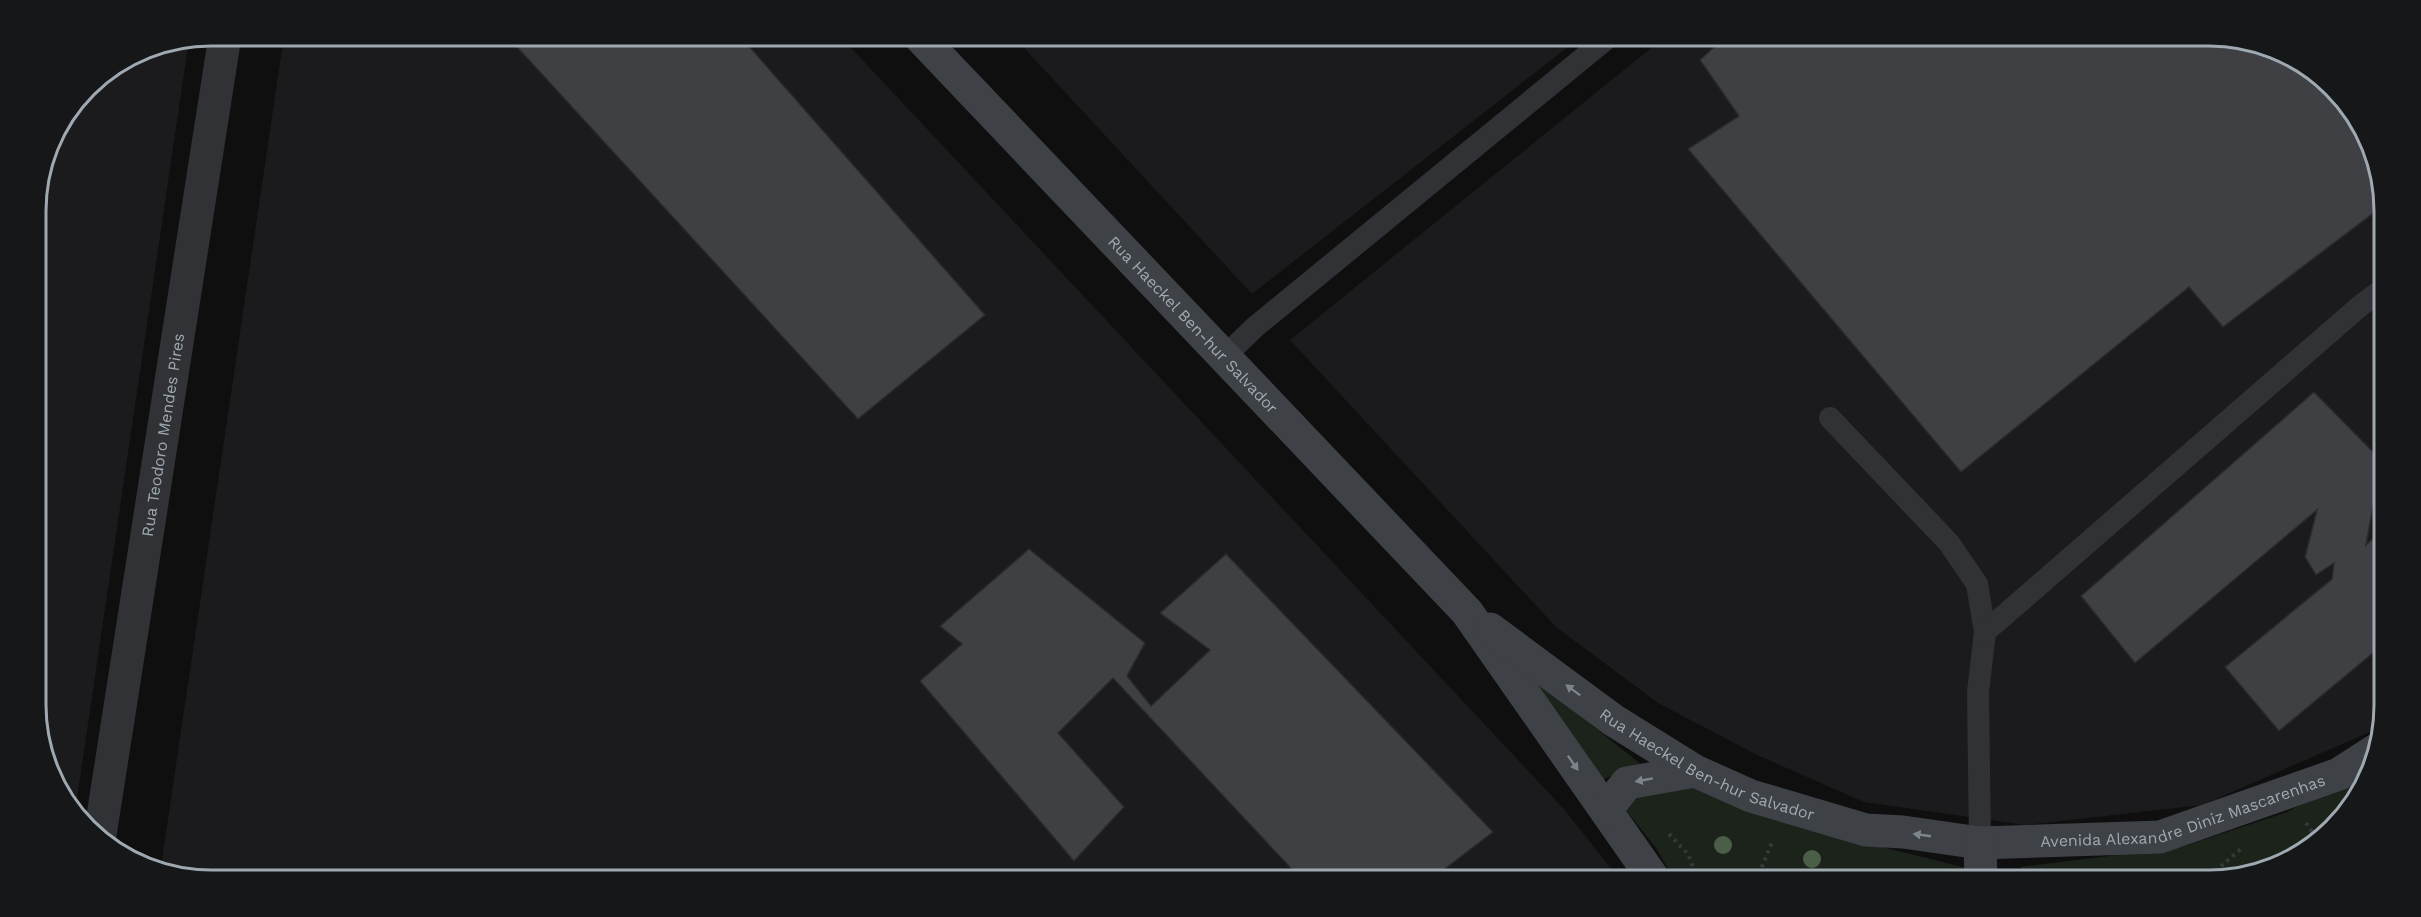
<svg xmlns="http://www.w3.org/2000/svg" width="2421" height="917" font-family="'Work Sans',sans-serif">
<rect width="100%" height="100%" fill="#0f0f10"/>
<g fill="#1b1b1d">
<path d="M284 36H840L1563 808 1621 881H211L160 873Z"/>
<path d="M1013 36H1582L1252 294Z"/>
<path d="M1666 36H2210L2342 96 2383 188 2385 706 2382 724 2370 732 2202 805 2025 825 1864 802 1757 755 1658 703 1556 627 1290 340Z"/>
<path d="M189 40 75 812 39 740 36 199 54 133 95 80 145 49Z"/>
</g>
<g fill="#1c231b">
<path d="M1522 670 1642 765 1601 780Z"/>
<path d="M2373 767 2355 803 2316 845 2221 881H2042L2020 867 2182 847 2287 812Z"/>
<path d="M1661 782 1715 791 1807 828 1974 870 1922 881H1675L1656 848 1621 804Z"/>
</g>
<g fill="#3e4043" stroke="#292a2c" stroke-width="1.5">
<path d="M507 36H740L985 315 858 419Z"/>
<path d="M1726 36H2210L2266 45 2342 96 2383 188 2384 205 2223 327 2189 287 1961 472 1688 149 1739 116 1700 60Z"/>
<path d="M2314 392 2384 463V480L2376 491 2366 545 2384 528 2385 643 2279 731 2225 667 2332 579 2334 563 2316 575 2305 557 2317 510 2135 663 2081 596Z"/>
<path d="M1029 549 1145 643 1127 676 1151 706 1210 650 1160 613 1226 554 1493 832 1429 881H1303L1113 678 1058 733 1124 807 1074 861 920 681 962 644 940 626Z"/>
</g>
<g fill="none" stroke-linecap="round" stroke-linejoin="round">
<g stroke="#36393c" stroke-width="4" stroke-dasharray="3 4.5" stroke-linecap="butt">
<path d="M2306 823 2319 842"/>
<path d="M1669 834 1688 854 1699 881"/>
<path d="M2161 875 2170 881"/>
<path d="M1756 881 1773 840"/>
<path d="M1863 881 1910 871"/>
<path d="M2204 881 2242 848"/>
</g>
<g stroke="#303235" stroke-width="22">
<path d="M1224 357 1255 327 1610 36"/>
<path d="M1830 418 1949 543 1977 584 1985 632 1978 692 1980 843"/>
<path d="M1985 632 2360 306 2384 288"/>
</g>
<path stroke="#303235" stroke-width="33" id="s1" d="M100 835 225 36"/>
<g stroke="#3e4145" stroke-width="33">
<path id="s2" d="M919 36 1467 612 1655 881"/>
<path id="s3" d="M1490 629 1613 720 1695 771 1751 796 1866 830 1903 832 1980 843 2160 837 2339 774 2378 749"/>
<path d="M1606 810 1627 783 1695 771"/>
<path d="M1980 843 1981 881"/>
</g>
</g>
<g fill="#4b5e48">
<circle cx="1723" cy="845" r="9"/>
<circle cx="1812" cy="859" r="9"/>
</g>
<defs><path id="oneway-solid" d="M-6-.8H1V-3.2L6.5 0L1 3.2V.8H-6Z" transform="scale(1.5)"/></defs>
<g fill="#7d858c">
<use href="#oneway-solid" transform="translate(1573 690) rotate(-143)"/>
<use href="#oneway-solid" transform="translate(1573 763) rotate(55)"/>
<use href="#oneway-solid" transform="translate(1644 780) rotate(170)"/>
<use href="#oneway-solid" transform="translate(1922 835) rotate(-172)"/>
</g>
<g text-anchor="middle" stroke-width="4.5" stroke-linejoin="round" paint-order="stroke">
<g font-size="16" fill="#9fa9b2" stroke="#0a0a0b">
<text dy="6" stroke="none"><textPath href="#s2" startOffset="398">Rua Haeckel Ben-hur Salvador</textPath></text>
<text dy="6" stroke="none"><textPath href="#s1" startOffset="405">Rua Teodoro Mendes Pires</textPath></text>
<text dy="6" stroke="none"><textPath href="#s3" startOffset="258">Rua Haeckel Ben-hur Salvador</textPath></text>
<text dy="6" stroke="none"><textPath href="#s3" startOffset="753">Avenida Alexandre Diniz Mascarenhas</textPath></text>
</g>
</g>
<path d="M0 0H2421V917H0ZM211 46H2209A165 165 0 0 1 2374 211V705A165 165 0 0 1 2209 870H211A165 165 0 0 1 46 705V211A165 165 0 0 1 211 46Z" fill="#161718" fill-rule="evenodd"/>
<path fill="none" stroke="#9fa9b2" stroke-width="3" d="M211 46H2209A165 165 0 0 1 2374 211V705A165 165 0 0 1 2209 870H211A165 165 0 0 1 46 705V211A165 165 0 0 1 211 46Z"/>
</svg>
